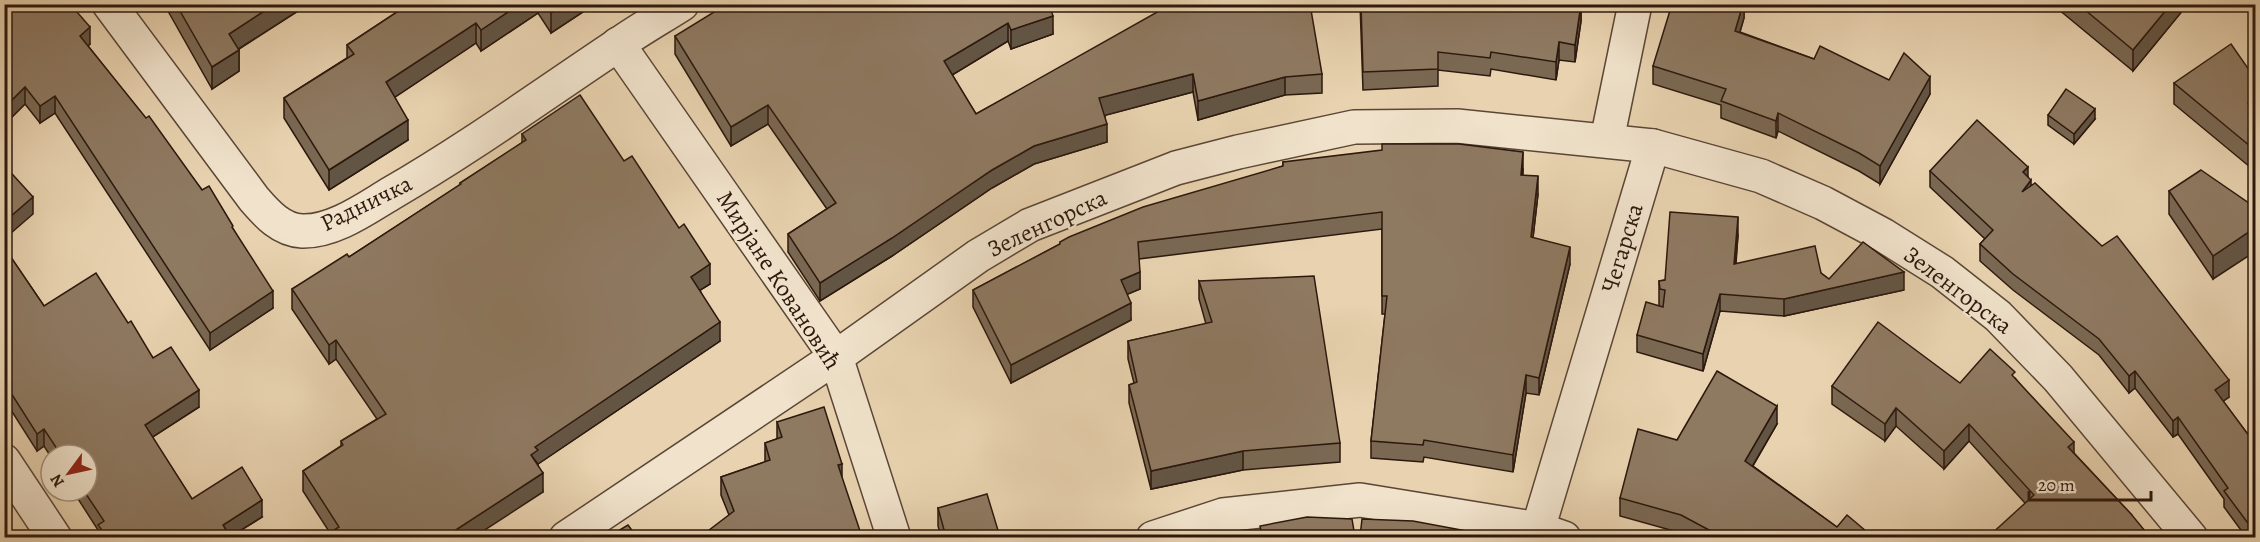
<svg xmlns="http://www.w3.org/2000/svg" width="2260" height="542" font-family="Alegreya,serif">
<rect width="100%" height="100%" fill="#e8d2af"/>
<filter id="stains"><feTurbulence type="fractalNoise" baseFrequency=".00333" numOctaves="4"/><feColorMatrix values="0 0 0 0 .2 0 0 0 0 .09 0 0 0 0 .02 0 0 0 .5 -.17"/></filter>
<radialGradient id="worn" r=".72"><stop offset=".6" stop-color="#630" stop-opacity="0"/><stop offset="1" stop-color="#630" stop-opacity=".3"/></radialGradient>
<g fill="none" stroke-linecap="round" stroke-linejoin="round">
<g stroke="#5b4636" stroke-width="36">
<g id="street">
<path d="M109 4 254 199C267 214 281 230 302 231 333 232 365 209 390 194 468 149 541 96 616 46 637 31 660 18 682 4"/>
<path d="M618 44 836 357 894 538"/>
<path d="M1607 140 1635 4"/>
<path d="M4 461 55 538"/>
<path d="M1538 529 1653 146"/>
<path d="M566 538 836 357 978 256 1030 225 1176 168 1238 152 1354 127 1457 126 1653 146 1761 176 1823 203 1883 235 1942 272 1998 316 2058 378 2191 538"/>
<path d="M1153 538 1223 515 1360 500 1538 529 1564 538"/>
</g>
</g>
<use href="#street" stroke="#f0e2cb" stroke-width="33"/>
</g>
<g fill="#7a6853" stroke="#2c180d" stroke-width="1.5">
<path d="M164 4H301V9L239 49V71L212 89Z"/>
<path d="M409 4H595L551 33 538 13 481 51 476 43 395 97 408 140 329 190 284 118V98L347 58V45Z"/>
<path d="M1049 4 1053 34 1011 49 1008 41 952 75 976 114 1171 8V4L1322 74V93L1285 95 1198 120 1193 92 1105 115 1107 142 1034 164 992 188 892 256 820 301 788 252V234L827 209 768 124 731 146 675 54V36Z"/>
<path d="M1360 4H1581V21L1575 62 1559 60 1556 80 1491 69 1490 76 1438 70V86L1363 90Z"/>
<path d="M1744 4V18L1740 32 1814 59 1889 80 1930 94 1880 184 1859 171 1778 131 1776 138 1721 118V105L1653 84V66Z"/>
<path d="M2023 4H2033L2032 9Z"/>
<path d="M2052 4H2188L2133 71Z"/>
<path d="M52 11 90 44 88 46 233 229 273 308 210 350 55 113 40 123 25 104 4 125Z"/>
<path d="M2256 80V172L2174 104V83Z"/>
<path d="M2048 115 2095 119 2074 144 2048 125Z"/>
<path d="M522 134 624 161 710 284 700 290 720 341 538 464 543 492 330 533 303 491V471L341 446V441L377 419 336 359 329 364 292 309V289L349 257 460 185V183L522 143Z"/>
<path d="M1283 162 1523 169V175L1538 194 1533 238 1570 264 1539 395 1526 393 1513 472 1424 457 1423 462 1371 458V441L1385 314H1382V229L1139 259 1140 289 1127 294 1131 320 1011 383 973 307V290L1060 244V242L1283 166Z"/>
<path d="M1930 171 2028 177 2031 186 2229 397 2223 401 2255 444H2256V537H2246L2224 507V499L2178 434 2173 437 2135 388 2129 393 2099 355 2013 290 1980 261V244L1985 239 1930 187Z"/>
<path d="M2169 191 2256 208 2213 279 2169 214Z"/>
<path d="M1738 235 1736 264 1821 273 1829 279 1904 290 1784 316 1720 311 1703 371 1637 352V335L1659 306V281L1665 280Z"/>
<path d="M4 247 44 306 128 323 153 358 199 407 152 437 192 499 262 517 230 537H98V530L73 491H87V455H51V457L44 446 37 451 4 399Z"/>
<path d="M1199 281 1340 443V462L1243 470 1151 489 1129 403V385L1134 383 1128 359V341L1206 324 1199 299Z"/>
<path d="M2015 378 2074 453 2131 514 2025 503 1969 441 1944 469 1896 426 1885 441 1832 404V386L1960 383Z"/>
<path d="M777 422 842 464 729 515 721 495V477L765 462V443L777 439Z"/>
<path d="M1777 424 1753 466 1837 527 1873 537H1689L1681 533 1620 516V498L1677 440Z"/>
<path d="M938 508 1000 537H941L938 526Z"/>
</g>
<g fill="#635544" stroke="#2c180d" stroke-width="1.5">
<path d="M275 4H301V9L229 55V34Z"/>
<path d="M520 4H538V13L481 51V30Z"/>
<path d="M564 4H595L551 33V13Z"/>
<path d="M1581 4V21L1575 62V45Z"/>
<path d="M1743 4H1744V18L1735 48V31Z"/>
<path d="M2171 4H2188L2133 71V50Z"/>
<path d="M1053 16V34L1011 49V30Z"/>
<path d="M476 23V43L386 103V82Z"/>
<path d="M1008 23V41L944 80V61Z"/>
<path d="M90 27V44L80 53V36Z"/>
<path d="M1559 42V60L1556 80V62Z"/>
<path d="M239 50V71L212 89V67Z"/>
<path d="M1193 74V92L1099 117V98Z"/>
<path d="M1285 77V95L1198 120V101Z"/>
<path d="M1930 77V94L1880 184V166Z"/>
<path d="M25 87V104L4 125V108Z"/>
<path d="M55 96V113L40 123V106Z"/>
<path d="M2256 98V119L2248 103Z"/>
<path d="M768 105V124L731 146V127Z"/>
<path d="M2095 109V119L2074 144V134Z"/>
<path d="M1778 113V131L1776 138V121Z"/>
<path d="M408 120V140L329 190V170Z"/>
<path d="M1107 124V142L1034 164 992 188 892 256 820 301V283L992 170 1034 146Z"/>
<path d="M1523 152V169L1521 192V175Z"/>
<path d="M2028 167V183L2023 172Z"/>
<path d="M1538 176V194L1531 255V237Z"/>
<path d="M2031 180V196L2022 192Z"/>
<path d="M33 197V214L4 239V222Z"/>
<path d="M1738 217V235L1734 282V264Z"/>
<path d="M2256 227V251L2213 279V256Z"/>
<path d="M1570 247V264L1539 395V378Z"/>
<path d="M710 264V284L691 296V277Z"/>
<path d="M1140 272V289L1121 297V280Z"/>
<path d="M1904 272V290L1784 316V299Z"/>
<path d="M273 291V308L210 350V333Z"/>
<path d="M1720 294V311L1703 371V354Z"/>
<path d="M1131 303V320L1011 383V365Z"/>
<path d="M720 322V341L538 464 531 455 535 447Z"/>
<path d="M336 340V359L329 364V345Z"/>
<path d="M2135 371V388L2129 393V376Z"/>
<path d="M1526 375V393L1513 472V455Z"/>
<path d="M2229 380V397L2215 407V390Z"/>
<path d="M199 390V407L145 442V425Z"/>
<path d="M1777 406V424L1745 479V461Z"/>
<path d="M1896 408V426L1885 441V424Z"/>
<path d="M2178 417V434L2173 437V421Z"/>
<path d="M1969 424V441L1944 469V451Z"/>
<path d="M44 429V446L37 451V434Z"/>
<path d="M2074 442V459L2068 447Z"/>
<path d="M1243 451V470L1151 489V471Z"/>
<path d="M842 464V482L838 465Z"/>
<path d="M543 473V492L474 537H445Z"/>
<path d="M262 500V517L230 537 223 525Z"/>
</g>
<g fill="#8e7961" stroke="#2c180d" stroke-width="1.5">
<path d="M4 4H46L52 11 59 4H70L90 27 80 36 146 118 149 116 202 190 209 186 233 226 232 227 273 291 210 333 55 96 40 106 25 87 4 108Z"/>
<path d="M176 4H275L229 34 239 50 212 67Z"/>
<path d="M409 4H520L481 30 476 23 386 82 408 120 329 170 284 98 354 54 347 45Z"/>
<path d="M545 4H564L551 13Z"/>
<path d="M727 4H1049L1053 16 1011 30 1008 23 944 61 976 114 1159 11 1172 8 1171 4H1310L1322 74 1285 77 1198 101 1193 74 1099 98 1107 124 1034 146 992 170 892 238 820 283 788 234 836 203 768 105 731 127 675 36Z"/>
<path d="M1361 4H1581L1575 45 1559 42 1556 62 1491 52 1490 58 1438 52V69L1363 72Z"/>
<path d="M1672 4H1743L1735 31 1814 59 1820 46 1889 80 1904 53 1930 77 1880 166 1859 153 1778 113 1776 121 1721 101 1726 89 1653 66Z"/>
<path d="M2078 4H2171L2133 50Z"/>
<path d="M2231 44 2256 80V98L2248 103 2256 114V151L2174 83Z"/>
<path d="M2066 89 2095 109 2074 134 2048 115Z"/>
<path d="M580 95 624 161 632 156 679 228 684 224 710 264 691 277 720 322 535 447 538 450 531 455 543 473 445 537H323L339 527 303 471 343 445 341 441 386 414 336 340 329 345 292 289 347 254 349 257 461 184 460 183 526 140 522 134Z"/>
<path d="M1977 120 2028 167 2023 172 2031 180 2022 192 2035 183 2102 246 2117 236 2229 380 2215 390 2255 444H2256V534L2224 491 2228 488 2178 417 2173 421 2135 371 2129 376 2099 339 2013 274 1980 244 1993 230 1930 171Z"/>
<path d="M1382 144H1459L1523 152 1521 175 1538 176 1531 237 1570 247 1539 378 1526 375 1513 455 1424 440 1423 445 1371 441 1387 296H1382V212L1138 242 1140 272 1121 280 1131 303 1011 365 973 290 1060 244V242L1069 237 1143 207 1283 166V162L1382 150Z"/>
<path d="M4 165 33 197 4 222Z"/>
<path d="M2201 170 2256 208V227L2213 256 2169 191Z"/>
<path d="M1670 212 1738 217 1734 264 1815 246 1821 273 1829 279 1863 242 1904 272 1784 299 1720 294 1703 354 1637 335 1646 302 1663 307 1665 290 1660 289 1659 281 1665 280Z"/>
<path d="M4 247 44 306 96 273 128 323 131 321 153 358 171 347 199 390 145 425 192 499 242 467 262 500 223 525 230 537H107L98 525 104 521 84 491H87V455H61L44 429 37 434 4 382Z"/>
<path d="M1314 276 1340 443 1243 451 1151 471 1129 385 1137 382 1128 341 1212 322 1199 281Z"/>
<path d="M1878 322 1960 383 1990 349 2015 372 2012 375 2074 442 2068 447 2131 514 2150 537H1988L2034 495 1969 424 1944 451 1896 408 1885 424 1832 386Z"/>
<path d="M1717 371 1777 406 1745 461 1837 527 1847 515 1873 537H1722L1681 515 1620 498 1638 429 1677 440Z"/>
<path d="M824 407 842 464 838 465 862 537H700L734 511 721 477 770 460 765 443 782 437 777 422Z"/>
<path d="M987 494 1000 537H946L938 508Z"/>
<path d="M1307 517 1352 519 1355 537H1262L1260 526Z"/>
<path d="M1362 519 1413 521 1472 532 1494 537H1360Z"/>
<path d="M628 525 637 537H608Z"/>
<path d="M4 529 10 537H4Z"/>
</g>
<g text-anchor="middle" stroke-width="4.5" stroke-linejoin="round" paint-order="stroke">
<g font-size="24" fill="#2c180d" stroke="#f0e2cb">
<text transform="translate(366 203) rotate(-26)" y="8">Радничка</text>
<text transform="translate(1047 223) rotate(-25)" y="8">Зеленгорска</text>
<text transform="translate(1622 248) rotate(-73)" y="8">Чегарска</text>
<text transform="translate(779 280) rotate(57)" y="8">Мирјане Ковановић</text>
<text transform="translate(1958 290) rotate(37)" y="8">Зеленгорска</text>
</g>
</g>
<rect width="2260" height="542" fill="none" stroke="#e8d2af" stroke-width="24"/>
<rect x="6" y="6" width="2248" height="530" fill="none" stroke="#2c180d" stroke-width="3"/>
<rect x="12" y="12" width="2236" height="518" fill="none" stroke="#2c180d" stroke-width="1.5"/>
<g transform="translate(69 473) rotate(237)"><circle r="28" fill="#f0e2cb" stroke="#a2917f" stroke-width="1.5"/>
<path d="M0-4.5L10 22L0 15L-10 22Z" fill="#8f2418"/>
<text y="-9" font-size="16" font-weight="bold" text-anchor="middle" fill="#2c180d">N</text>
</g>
<path d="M2029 491v9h122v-9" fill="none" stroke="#2c180d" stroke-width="3"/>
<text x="2038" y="491" font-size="18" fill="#2c180d" stroke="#f0e2cb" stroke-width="4.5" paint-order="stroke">20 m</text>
<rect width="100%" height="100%" filter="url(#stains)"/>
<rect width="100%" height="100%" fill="url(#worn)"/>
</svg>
